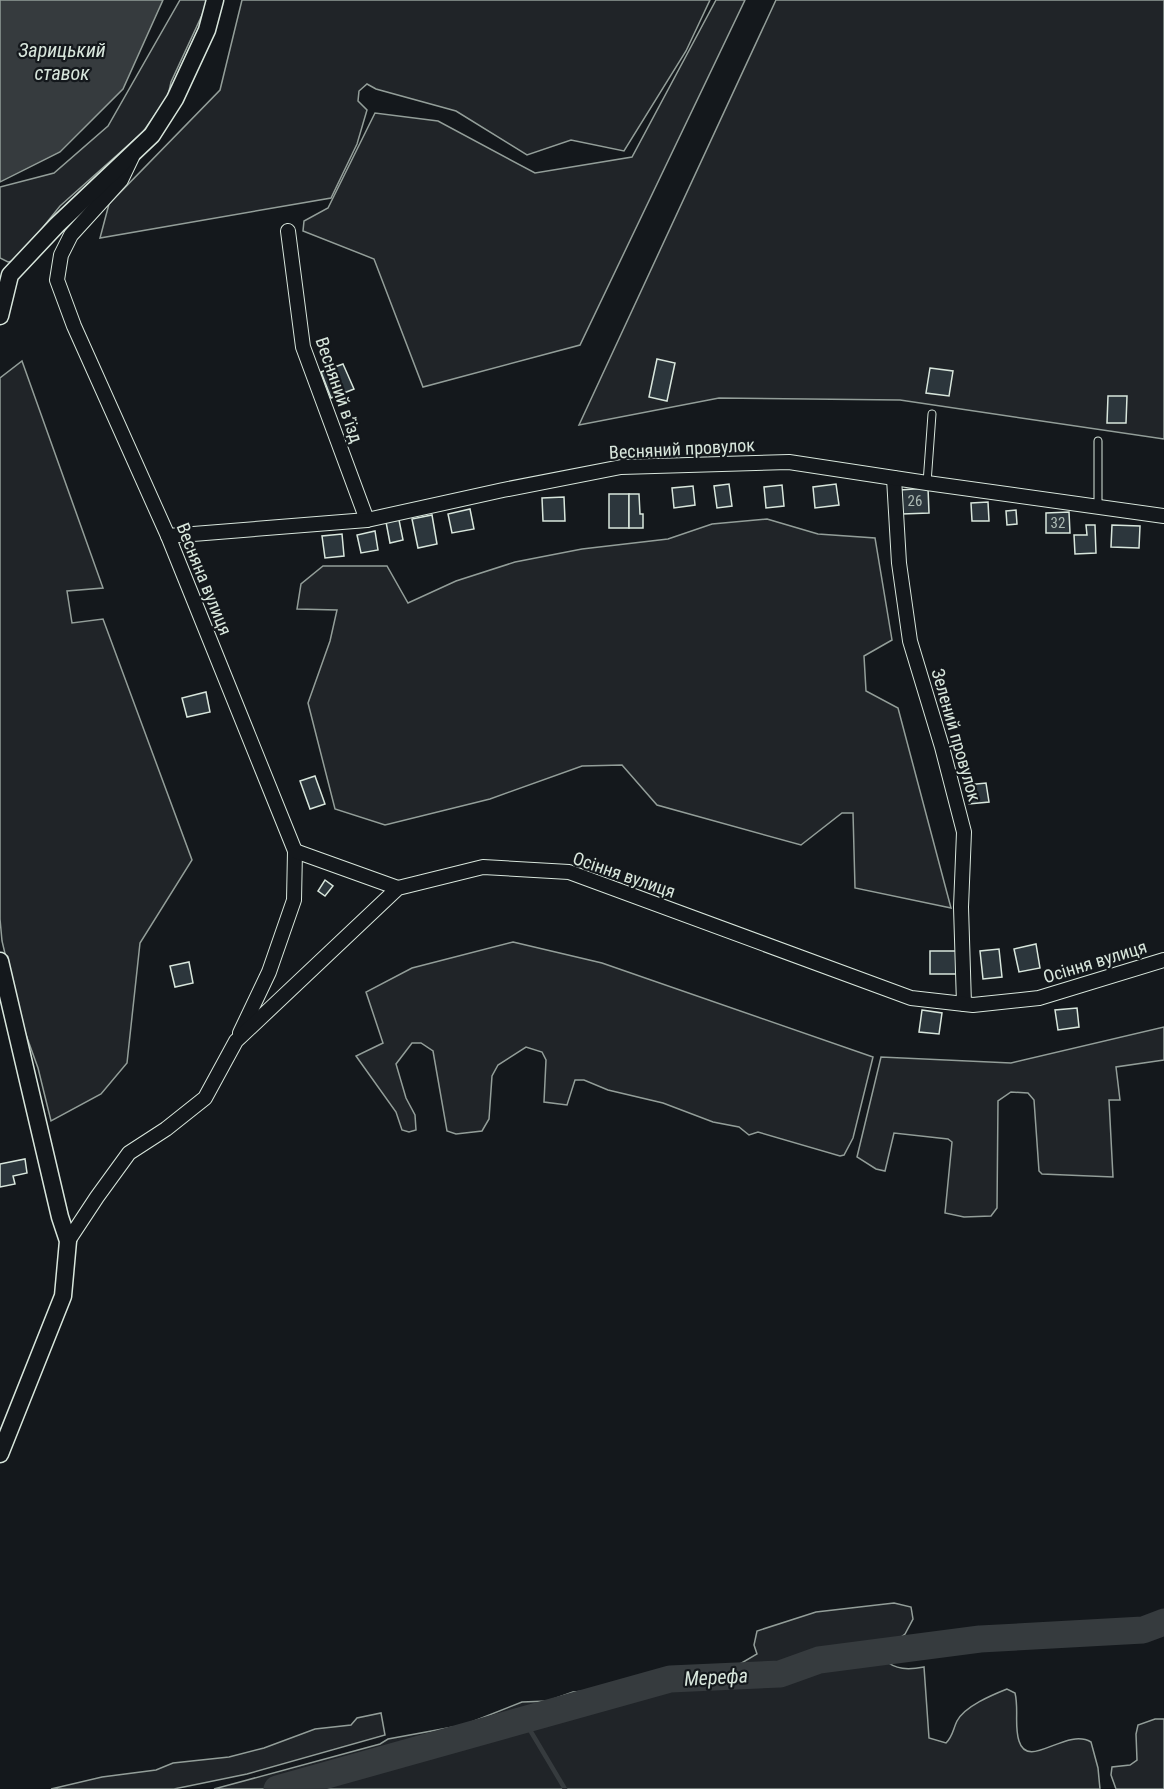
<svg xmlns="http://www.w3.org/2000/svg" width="1164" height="1789" font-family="'Roboto Condensed',sans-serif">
<rect width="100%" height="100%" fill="#14181c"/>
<g fill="#202428" stroke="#939e99" stroke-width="1.5">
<path d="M180 0H209L171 82 168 96 143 132 60 206 40 231 13 261 8 262 0 258V187L54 173 108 126Z"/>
<path d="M242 0H710L686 51 624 151 571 140 527 155 456 111 376 89 367 84 359 91 358 101 367 110 357 144 331 198 100 238 109 204 220 90Z"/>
<path d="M716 0H745L580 345 423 387 374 259 303 231 304 221 328 208 375 113 438 121 535 173 632 157Z"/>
<path d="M776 0H1164V439L900 400 719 398 579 425Z"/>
<path d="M22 361 103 588 67 591 72 623 103 619 192 860 140 943 127 1063 101 1094 51 1121 38 1068 21 1021 2 941 0 919V378Z"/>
<path d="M767 519 818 534 875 538 892 640 864 656 866 691 898 708 951 908 855 888 853 813H842L801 845 657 805 622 765 582 766 490 799 385 825 335 809 308 703 330 641 337 610 297 609 301 584 323 566H387L408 603 456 581 515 562 582 549 668 539 712 524Z"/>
<path d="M513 942 602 963 873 1057 853 1138 844 1155 840 1156 758 1132 749 1135 739 1127 713 1122 663 1103 608 1090 584 1080H575L567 1105 544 1102 546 1060 542 1052 526 1047 498 1065 492 1076 489 1119 482 1131 456 1134 447 1131 433 1051 421 1043H412L396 1064 406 1098 415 1115 416 1130 409 1132 402 1130 396 1112 356 1056 383 1043 366 992 412 968Z"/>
<path d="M1164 1027V1060L1116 1067 1120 1100H1109L1113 1177 1042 1174 1039 1171 1034 1100 1028 1093 1011 1092 998 1101 997 1208 991 1216 964 1217 945 1213 952 1142 948 1139 894 1133 885 1171 876 1169 857 1157 881 1057 1011 1063Z"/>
<path d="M894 1603 911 1607 913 1619 905 1634 884 1650 883 1659C896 1670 908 1670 924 1667L929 1738 946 1743C953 1736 953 1729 957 1721 965 1706 992 1695 1007 1689L1015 1693C1019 1709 1014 1726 1019 1741 1028 1771 1066 1727 1091 1742L1098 1768 1100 1789H214L380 1744 388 1739 464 1725 522 1702 548 1701 573 1692 626 1688 640 1678 728 1671 757 1654 754 1645 757 1631 816 1612Z"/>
<path d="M381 1713 385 1735 247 1774 174 1789H51L102 1777 156 1770 173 1763 229 1757 264 1748 315 1729 351 1725 357 1718Z"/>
<path d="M1155 1719H1164V1789H1116L1111 1775 1112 1767 1130 1765 1137 1760 1136 1734 1138 1725Z"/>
</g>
<path fill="#363b3e" stroke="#939e99" stroke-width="1.5" d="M0 0H163L123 89 60 152 0 182Z"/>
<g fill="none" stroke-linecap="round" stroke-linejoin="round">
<path stroke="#363b3e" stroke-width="4.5" d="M524 1720 565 1789"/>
<path stroke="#363b3e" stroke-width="27" d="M277 1789 670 1679 780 1674 819 1660 980 1639 1143 1630 1164 1622"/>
</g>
<g fill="#2c363c" stroke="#d8e6dc" stroke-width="1.5">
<path d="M657 359 675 363 667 401 649 397Z"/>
<path d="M343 364 354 389 331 398 321 372Z"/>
<path d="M930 368 953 371 949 396 926 393Z"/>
<path d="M1108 396H1127L1126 423H1107Z"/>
<path d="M729 484 732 506 717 508 714 486Z"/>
<path d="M836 484 839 505 815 508 813 487Z"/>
<path d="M782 485 784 506 766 508 764 487Z"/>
<path d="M693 486 695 505 674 508 672 488Z"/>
<path d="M928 488 929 513 902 514 900 490Z"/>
<rect x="609" y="494" width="20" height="34"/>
<path d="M629 494H639L640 514H643V528H629Z"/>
<path d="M564 497 565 521H543L542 498Z"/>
<path d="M988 502 989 521H972L971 503Z"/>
<path d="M470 509 474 529 452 533 448 514Z"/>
<path d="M1016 510 1017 524 1007 525 1006 511Z"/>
<path d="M1069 512 1070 533H1046V513Z"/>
<path d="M432 515 437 544 418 548 412 519Z"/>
<path d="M399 520 403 540 390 543 386 522Z"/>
<path d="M1086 525H1095L1096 553 1075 554 1074 535H1087Z"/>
<path d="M1112 525 1140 526 1139 548 1111 547Z"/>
<path d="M375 531 378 550 361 553 357 535Z"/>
<path d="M342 534 344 556 325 558 322 536Z"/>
<path d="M206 692 210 712 187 717 182 698Z"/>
<path d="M315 776 325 804 310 809 300 781Z"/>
<path d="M986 783 989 802 969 804 967 785Z"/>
<path d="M325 880 333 886 325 896 318 891Z"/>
<path d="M1036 944 1040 968 1019 972 1014 949Z"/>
<path d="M999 949 1002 977 983 979 980 951Z"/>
<rect x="930" y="951" width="29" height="23"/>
<path d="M189 962 193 983 175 987 170 966Z"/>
<path d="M1077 1008 1079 1027 1058 1030 1055 1010Z"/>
<path d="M922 1010 942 1013 939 1034 919 1032Z"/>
<path d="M25 1159 27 1173 13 1176 15 1184 0 1187V1164Z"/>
</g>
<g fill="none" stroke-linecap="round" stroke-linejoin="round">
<g stroke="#d8e6dc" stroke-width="9">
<g id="service">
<path d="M927 483 932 414"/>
<path d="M1098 507V441"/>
</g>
</g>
<g stroke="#d8e6dc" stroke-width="16">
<g id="minor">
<path d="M132 157 121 180 71 235 61 255 57 280 74 326 168 536 295 851 294 900 269 972 240 1033"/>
<path d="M288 231 303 347 367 520"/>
<path d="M894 478 899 563 910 641 942 747 964 832 961 907 964 1004"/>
<path d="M168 536 367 520 503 490 621 467 789 462 927 483 1164 516"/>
<path d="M295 851 398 888"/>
<path d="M68 1241 97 1197 129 1153 166 1129 205 1098 236 1041 398 888 483 867 569 872 911 998 973 1005 1039 998 1164 960"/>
</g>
</g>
<g stroke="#d8e6dc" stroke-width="19">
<g id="tertiary">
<path d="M0 316 10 275 57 225 152 135 175 99 207 30 215 0"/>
<path d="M0 961 60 1217 68 1241 63 1296 0 1454"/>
</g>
</g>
<use href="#service" stroke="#14181c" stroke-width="7"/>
<use href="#minor" stroke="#14181c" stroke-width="14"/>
<use href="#tertiary" stroke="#14181c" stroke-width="16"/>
</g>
<g text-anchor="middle" stroke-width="4.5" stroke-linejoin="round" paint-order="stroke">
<g font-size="15" fill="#adbab4">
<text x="915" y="506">26</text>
<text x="1058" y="528">32</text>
</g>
<g font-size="18" fill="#d8e6dc" stroke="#14181c">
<text transform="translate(339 390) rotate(71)" y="6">Весняний в’їзд</text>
<text transform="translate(682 449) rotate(-3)" y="6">Весняний провулок</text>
<text transform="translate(204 579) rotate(68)" y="6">Весняна вулиця</text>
<text transform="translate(956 735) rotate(74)" y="6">Зелений провулок</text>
<text transform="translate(624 875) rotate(19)" y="6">Осіння вулиця</text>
<text transform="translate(1095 962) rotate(-17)" y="6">Осіння вулиця</text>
</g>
<g font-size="20" font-style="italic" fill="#d8e6dc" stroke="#14181c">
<text x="62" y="57">Зарицький<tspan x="62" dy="23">ставок</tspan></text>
<text transform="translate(716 1677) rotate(-3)" y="7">Мерефа</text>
</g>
</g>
</svg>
